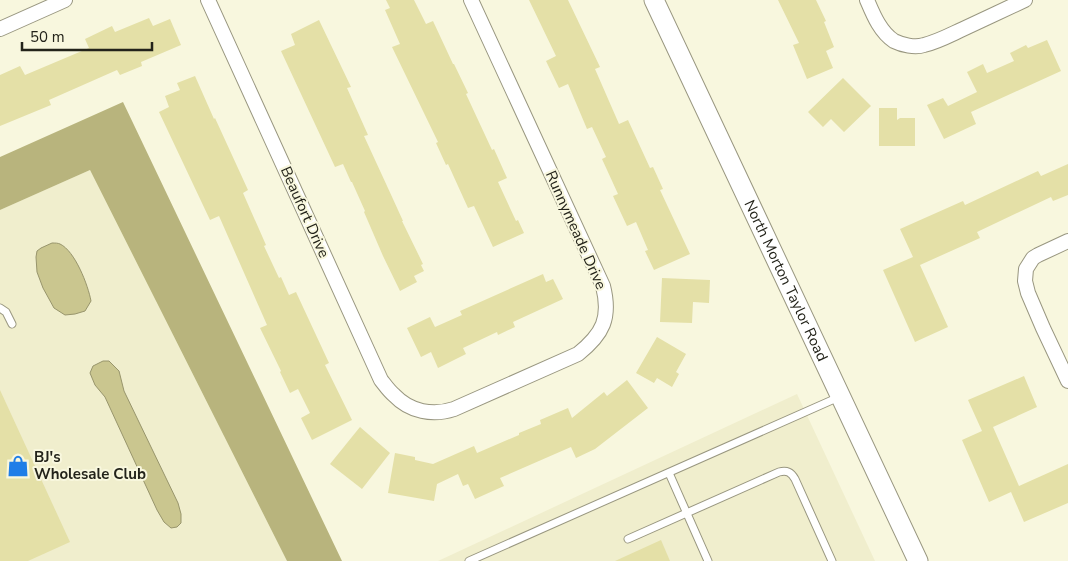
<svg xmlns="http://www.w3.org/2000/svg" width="1068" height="561" font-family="'Nunito Sans',sans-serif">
<rect width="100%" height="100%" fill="#f8f7de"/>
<g fill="#f0eecd">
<path d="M90 170 287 561H0V210Z"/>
<path d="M797 394 875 561H438Z"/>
</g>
<path fill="#b8b47d" d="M123 102 342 561H287L90 170 0 210V157Z"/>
<g fill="#cac68f" stroke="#98956c">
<path d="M52 243C55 243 58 243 60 244 75 251 88 285 91 301L85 311 75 314 65 315 54 308 43 288 37 272 36 257 37 251 41 248Z"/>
<path d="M103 361H109L119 371 124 391 178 503 181 514V523L177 527 171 528 164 522 157 510 105 397 95 385 90 373 93 366Z"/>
</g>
<g fill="#e4e0a7">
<path d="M386 0H414L426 24 433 21 453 64H454L468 93 466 94 492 150 494 149 507 178 498 182 516 221 518 220 524 233 493 247 474 206 468 208 448 164 446 165 436 143 438 142 392 47 400 44 385 10 390 8Z"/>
<path d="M529 0H568L600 67 595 69 619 124 628 120 650 168 653 167 663 189 660 190 690 254 654 270 645 251 648 250 636 222 627 226 613 196 618 194 602 159 606 157 592 127 587 129 568 84 559 88 546 61 556 56Z"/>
<path d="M778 0H816L826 21 824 22 834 47 826 51 833 68 807 79 793 45 799 43Z"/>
<path d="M149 18 153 26 170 19 181 45 141 62 142 66 120 75 117 70 49 100 51 105 0 126V75L20 66 25 75 89 48 85 39 112 26 115 32Z"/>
<path d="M319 20 351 87 347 88 368 135 364 136 393 199 403 221H402L423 264 421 265 424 271 414 276 417 282 400 291 383 256 364 212 365 211 352 182H351L343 164 335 167 281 51 295 45 291 34Z"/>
<path d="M1047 40 1061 71 971 112 976 124 944 139 927 105 943 98 948 106 977 92 967 72 983 64 987 73 1014 61 1010 53 1026 45 1028 48Z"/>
<path d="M195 76 214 119 215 118 248 190 243 193 266 245 264 246 279 278 281 277 289 295 296 292 329 363 325 365 352 420 312 440 301 418 310 413 298 389 290 393 280 372 281 371 260 328 267 325 219 216 210 220 159 112 169 107 165 96 180 90 177 83Z"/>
<path d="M843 78 871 106 844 132 831 119 823 127 808 112Z"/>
<path d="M879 108H897V120L900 118H915V146H879Z"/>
<path d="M1068 164V195L1053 201 1051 197 977 232 980 238 920 265 948 327 915 342 883 270 913 257 900 229 963 201 965 205 1038 171 1041 176Z"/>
<path d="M543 274 546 282 553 279 563 299 513 322 515 327 498 335 497 332 463 348 466 354 438 368 431 352 421 357 407 328 430 317 435 327 462 315 460 311Z"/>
<path d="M662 278 710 280 709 303 693 302 692 323 660 322Z"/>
<path d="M657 337 686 354 676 372 679 374 672 387 657 378 654 383 636 373Z"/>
<path d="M1024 376 1037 407 993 427 1019 486 1068 464V503L1024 522 1011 492 989 502 962 440 982 431 968 400Z"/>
<path d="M627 380 648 408 595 449 576 458 571 447 500 478 504 486 475 499 468 484 463 486 458 474 437 484 434 501 388 493 395 453 415 457V460L433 464 474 446 477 453 519 435V433L541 424 540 420 568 408 572 418 604 392 607 396Z"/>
<path d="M0 390 70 542 28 561H0Z"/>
<path d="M360 427 390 453 362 489 330 464Z"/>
<path d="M661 540 670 561H615Z"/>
</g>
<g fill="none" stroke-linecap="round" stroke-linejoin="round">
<g stroke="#999780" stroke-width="9">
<g id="lane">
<path d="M0 308 6 312 12 324"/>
<path d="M669 473 708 561"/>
<path d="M628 539 779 472C787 470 791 472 795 479L832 561"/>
<path d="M469 561 839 397"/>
</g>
</g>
<g stroke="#999780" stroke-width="16">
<g id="street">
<path d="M208 0 381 380C385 385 389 391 394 395 410 412 433 416 454 409L578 354C603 334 611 318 603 286L471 0"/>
<path d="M867 0C873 14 880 32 894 41 902 45 915 48 924 45 937 42 950 35 963 29 984 19 1004 10 1025 0"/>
<path d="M0 29 65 0"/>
<path d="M1068 241 1038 255 1033 258 1026 269 1025 281 1028 293 1043 328 1068 381"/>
</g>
</g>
<g stroke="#999780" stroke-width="21">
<g id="secondary">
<path id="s1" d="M654 0 918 561"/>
</g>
</g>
<use href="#lane" stroke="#fff" stroke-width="7"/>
<use href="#street" stroke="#fff" stroke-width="14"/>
<use href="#secondary" stroke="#fff" stroke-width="19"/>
</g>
<defs>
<g id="shop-bare" transform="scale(1.725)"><path d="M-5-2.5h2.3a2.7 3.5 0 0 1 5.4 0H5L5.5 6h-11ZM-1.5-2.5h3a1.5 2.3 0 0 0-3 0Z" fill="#1f7ee7" stroke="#f8f7de" stroke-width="2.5" paint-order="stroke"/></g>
</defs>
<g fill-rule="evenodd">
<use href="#shop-bare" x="18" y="466"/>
</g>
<g text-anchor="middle" stroke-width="4" stroke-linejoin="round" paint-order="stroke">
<g font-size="15" fill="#23231a" stroke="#f8f7de">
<text transform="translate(305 212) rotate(66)" y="5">Beaufort Drive</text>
<text transform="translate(576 230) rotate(66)" y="5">Runnymeade Drive</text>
<text dy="5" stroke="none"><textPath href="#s1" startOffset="310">North Morton Taylor Road</textPath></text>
</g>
<g font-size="15" font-weight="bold" fill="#23231a" stroke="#f8f7de" text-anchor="start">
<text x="34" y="462">BJ's<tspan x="34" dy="17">Wholesale Club</tspan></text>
</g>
</g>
<path d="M22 42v8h130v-8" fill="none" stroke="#23231a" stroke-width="2.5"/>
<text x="30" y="42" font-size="15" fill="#23231a" stroke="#f8f7de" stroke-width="4" paint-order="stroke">50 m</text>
</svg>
